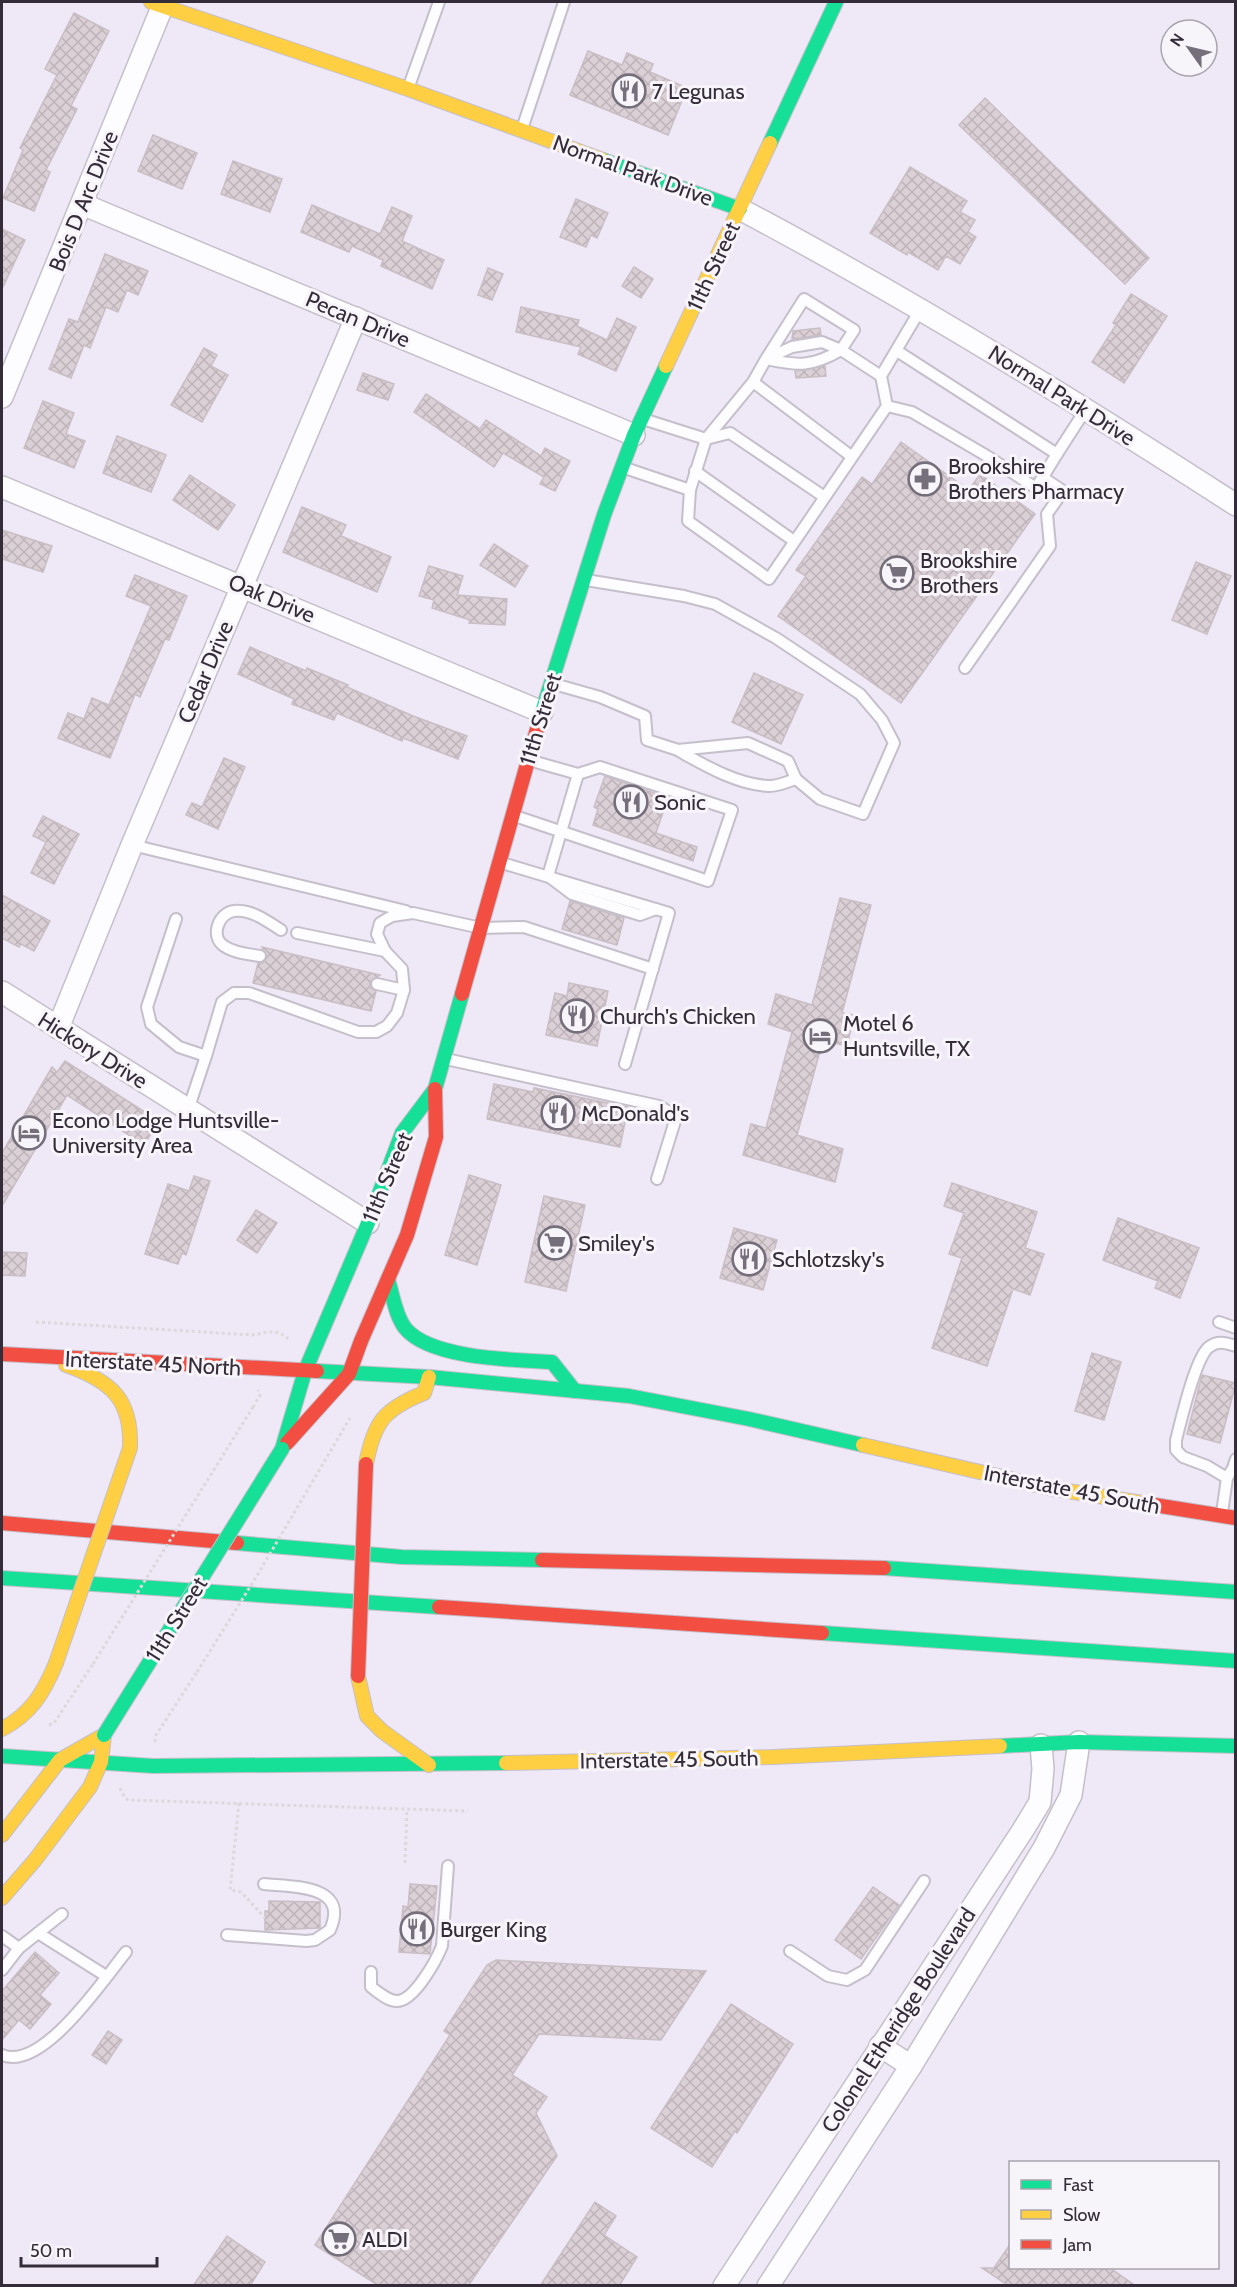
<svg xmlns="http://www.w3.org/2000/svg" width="1237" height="2287" font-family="Cabin,sans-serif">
<defs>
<pattern id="building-cross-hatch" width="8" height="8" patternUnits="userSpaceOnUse" patternTransform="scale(1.5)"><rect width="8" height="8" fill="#dbd0d6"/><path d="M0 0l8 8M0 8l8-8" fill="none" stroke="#bdb3b8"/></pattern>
</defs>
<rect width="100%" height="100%" fill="#efe8f6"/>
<g fill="url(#building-cross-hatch)" stroke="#c8bec4" stroke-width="1.5">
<path d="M74 13 109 31 71 106 77 109 46 170 50 172 34 211 3 198 23 150 20 148 57 75 45 69Z"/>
<path d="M588 51 622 65 627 53 653 64 650 72 687 88 668 135 570 95Z"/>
<path d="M985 98 1149 258 1125 284 959 125Z"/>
<path d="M153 135 197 153 182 189 138 171Z"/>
<path d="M233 161 282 179 270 212 221 194Z"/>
<path d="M910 167 967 201 960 212 975 220 968 232 976 237 960 264 946 256 938 270 908 252 907 255 870 233Z"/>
<path d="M576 199 608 213 597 238 591 235 586 247 560 237Z"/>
<path d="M312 205 380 234 392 207 412 216 402 241 444 260 432 289 381 266 383 260 352 246 349 252 301 232Z"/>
<path d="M2 229 25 240 2 289Z"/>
<path d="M105 254 148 271 138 295 127 290 118 312 106 307 90 348 84 345 71 378 49 369 69 319 78 322Z"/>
<path d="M634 267 653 279 641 298 622 286Z"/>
<path d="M488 268 503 274 492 300 478 295Z"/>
<path d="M1131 294 1167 316 1124 383 1092 362 1116 325 1113 323Z"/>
<path d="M521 307 579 320 577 326 607 340 617 318 636 327 616 371 578 354 581 347 516 332Z"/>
<path d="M820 328 821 335 792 339 793 331Z"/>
<path d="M204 348 217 355 211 366 228 375 202 422 171 405Z"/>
<path d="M825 366 826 376 796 378 795 371Z"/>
<path d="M363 373 394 384 388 400 357 390Z"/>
<path d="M426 394 480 429 486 420 541 456 545 448 570 461 555 491 540 484 544 477 503 453 494 467 414 412Z"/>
<path d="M43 401 74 413 66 434 85 441 74 468 24 448Z"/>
<path d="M117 436 166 455 151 492 103 473Z"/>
<path d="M901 442 969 490 980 474 1035 514 901 703 778 616 806 576 796 570 862 477 872 484Z"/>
<path d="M190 475 235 505 218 530 173 500Z"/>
<path d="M302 507 346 525 341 536 391 557 377 592 283 552Z"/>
<path d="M2 530 52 546 43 572 2 559Z"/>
<path d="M494 544 528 566 515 587 480 565Z"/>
<path d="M1196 562 1231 576 1207 634 1172 620Z"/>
<path d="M429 566 463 576 457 595 507 599 505 625 469 623 470 620 432 608 434 600 419 596Z"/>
<path d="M135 575 187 596 169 640 165 639 140 697 135 694 110 758 58 738 68 713 84 719 92 698 109 705 151 606 126 596Z"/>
<path d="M250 647 306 671 307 668 348 685 347 687 413 716 467 736 458 759 403 738 402 741 337 713 334 720 292 704 294 699 238 674Z"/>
<path d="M754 673 803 695 781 744 732 722Z"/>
<path d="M224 758 245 767 218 829 186 815 192 803 202 807Z"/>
<path d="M605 776 668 798 656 833 697 847 693 861 593 825 598 809 594 807Z"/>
<path d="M43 816 79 834 54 884 31 873 46 842 33 836Z"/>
<path d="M2 895 50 921 34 951 21 944 19 947 2 938Z"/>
<path d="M840 898 871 905 842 1013 854 1015 847 1046 823 1040 797 1135 843 1149 835 1182 743 1155 751 1124 766 1128 792 1032 768 1024 776 994 812 1005Z"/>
<path d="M570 901 624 918 617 945 562 929Z"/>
<path d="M262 947 380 975 370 982V987L376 991 371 1011 253 983 258 963H263L267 958Z"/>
<path d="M569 983 608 991 597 1046 546 1035 555 993 567 996Z"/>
<path d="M65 1061 159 1121 144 1145 67 1095 2 1206V1153L52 1067 57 1072Z"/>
<path d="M494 1084 533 1092 534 1088 628 1107 620 1147 487 1119Z"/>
<path d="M469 1175 501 1185 477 1265 445 1255Z"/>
<path d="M194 1176 210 1181 186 1255 182 1253 178 1264 145 1254 168 1184 189 1191Z"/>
<path d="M952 1183 1037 1212 1025 1248 1044 1254 1030 1295 1013 1289 987 1366 932 1348 962 1258 949 1254 964 1213 944 1206Z"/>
<path d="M544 1196 585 1205 566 1291 525 1282Z"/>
<path d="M256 1210 277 1223 257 1253 237 1240Z"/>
<path d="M1118 1218 1199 1248 1180 1298 1155 1288 1158 1281 1103 1260Z"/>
<path d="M734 1228 777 1240 763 1290 720 1278Z"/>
<path d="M2 1252 27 1253 25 1276 2 1275Z"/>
<path d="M1092 1353 1121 1362 1104 1420 1075 1411Z"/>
<path d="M1202 1375 1236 1383 1220 1443 1187 1434Z"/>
<path d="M410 1884 437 1886 430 1954 399 1952 403 1906 408 1907Z"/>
<path d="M873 1887 899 1905 861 1959 835 1940Z"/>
<path d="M269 1901 320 1902V1928L265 1930V1911H269Z"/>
<path d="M35 1952 59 1973 40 1995 51 2004 30 2029 19 2020 2 2040V1991Z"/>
<path d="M496 1960 706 1971 661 2040 539 2034 512 2075 547 2097 536 2113 557 2156 468 2286H379L315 2245 450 2035 444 2031 487 1965Z"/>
<path d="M731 2004 793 2044 737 2133 735 2131 712 2167 651 2128Z"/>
<path d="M108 2031 122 2040 106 2064 92 2055Z"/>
<path d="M595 2202 616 2216 604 2235 637 2257 619 2286H540Z"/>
<path d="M227 2236 265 2262 250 2286H193Z"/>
<path d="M1011 2243V2268H1110L1136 2286H1009L982 2268H994Z"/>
</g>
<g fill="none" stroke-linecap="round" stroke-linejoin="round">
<g stroke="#c5bfcb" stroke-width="14">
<g id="lane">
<path d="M409 86 439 2"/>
<path d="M522 129 564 2"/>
<path d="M897 351 1057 454 1086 409"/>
<path d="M753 382 851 456"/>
<path d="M887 406 912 412 987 456 1036 488 1057 454"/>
<path d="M706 439 753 382 766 359 792 347 822 342 841 350C812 367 798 366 766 359L804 299 854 330 841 350 881 376"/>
<path d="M706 439 730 433 823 496"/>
<path d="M625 468 690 490 706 439 646 420"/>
<path d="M695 471 794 541"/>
<path d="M690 490 688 521 769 579 887 406 881 376 920 310"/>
<path d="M965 668 1050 546 1047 514 1063 491 1042 477"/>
<path d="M554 684 600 697 645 716 647 740 678 750 748 743 788 761 796 779 820 799 863 814 894 743 882 720 860 694 776 638 715 604 684 596 586 580"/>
<path d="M679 751C706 766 736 784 768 786 776 787 787 782 796 779"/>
<path d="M578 774 548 876 572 894 640 915 656 909"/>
<path d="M515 816 708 881 732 810 600 767 578 774 532 761"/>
<path d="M132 845 406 911"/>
<path d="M502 863 669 913 625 1064"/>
<path d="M176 919 147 1007 151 1024 179 1047 206 1056 188 1110"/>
<path d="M297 933 385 951"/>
<path d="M260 956C248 954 234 953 224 946 210 937 218 913 234 911 251 909 267 921 281 930"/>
<path d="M377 984 404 990"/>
<path d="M206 1056 222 1002 234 993H249L358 1032H376L387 1026 397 1013 404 990 402 969 385 951 377 934 380 923 392 916 413 913 481 928 524 927 653 969"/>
<path d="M446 1059 659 1106 671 1113 675 1121 657 1179"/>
<path d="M1219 1322 1236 1328"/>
<path d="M1227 1478 1207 1466 1183 1457 1176 1450V1440C1181 1421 1195 1358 1209 1347 1218 1340 1226 1343 1236 1346"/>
<path d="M1222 1513 1227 1478 1233 1468 1236 1459"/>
<path d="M38 1933 106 1976"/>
<path d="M227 1935 306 1941 315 1940 330 1930C350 1884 292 1887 264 1884"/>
<path d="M2 1936 19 1948 62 1914"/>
<path d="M790 1951 828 1976 847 1980 865 1970 924 1881"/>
<path d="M2 1970 19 1948"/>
<path d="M371 1972V1987C378 1992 388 2001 397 2001 414 2001 436 1961 442 1946L448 1866"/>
<path d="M2 2055C42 2072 103 1980 126 1952"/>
</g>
</g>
<g stroke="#c5bfcb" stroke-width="24">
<g id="street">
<path d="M82 204 634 435"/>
<path d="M740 209C910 299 1074 400 1236 505"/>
<path d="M2 397 163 5"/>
<path d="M2 487 542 712"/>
<path d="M2 992 368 1223"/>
<path d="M58 1028 132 845 356 318"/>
<path d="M880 2046 911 2066"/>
<path d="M724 2286 1023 1830 1040 1802 1043 1769 1041 1745"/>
<path d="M768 2286 911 2066 1044 1848 1071 1795 1079 1742"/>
</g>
</g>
<g stroke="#c5bfcb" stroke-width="16">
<g id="fast">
<path d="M770 143 836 2"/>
<path d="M603 160 740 209"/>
<path d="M541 715 604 515 634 435 666 366"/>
<path d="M388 1280C393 1295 395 1315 405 1328 430 1359 515 1360 552 1362L575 1391"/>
<path d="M317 1371 429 1377 629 1396 749 1419 863 1445"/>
<path d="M282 1449 305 1371 368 1223 402 1133 435 1089 462 994"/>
<path d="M237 1543 402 1557 542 1560"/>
<path d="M884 1568 1236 1592"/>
<path d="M2 1578 439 1607"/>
<path d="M822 1633 1236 1661"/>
<path d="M1000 1746 1079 1742 1236 1746"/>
<path d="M2 1756 153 1766 506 1763"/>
</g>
</g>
<g stroke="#c5bfcb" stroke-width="16">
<g id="slow">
<path d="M151 2 408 89 603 160"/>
<path d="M666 366 770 143"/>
<path d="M66 1365C111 1381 132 1399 130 1448"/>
<path d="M863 1445 1049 1488 1142 1503"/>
<path d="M366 1464C374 1422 384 1409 424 1393L429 1377"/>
<path d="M358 1676 367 1716 382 1731 429 1765"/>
<path d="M2 1729C31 1714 44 1692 56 1663"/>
<path d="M506 1763 774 1757 1000 1746"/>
<path d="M2 1835 60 1760 104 1735"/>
<path d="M2 1898 35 1860 90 1787 101 1762 104 1735"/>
</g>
</g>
<g stroke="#c5bfcb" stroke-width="16">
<g id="jam">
<path d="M462 994 541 715"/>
<path d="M2 1354 317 1371"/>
<path d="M287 1443 349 1374 361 1341 407 1235 436 1137 435 1089"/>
<path d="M1142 1503 1236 1518"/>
<path d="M2 1523 237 1543"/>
<path d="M542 1560 884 1568"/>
<path d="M439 1607 822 1633"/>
</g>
</g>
<g stroke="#dbd9dc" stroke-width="3" stroke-dasharray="3 3" stroke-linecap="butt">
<path d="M36 1322 253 1335C272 1331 277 1329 291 1341"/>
<path d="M253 1407 260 1395 258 1390"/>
<path d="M49 1725 54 1723 93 1664"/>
<path d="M155 1742 156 1735 197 1672"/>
<path d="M120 1788 124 1796 128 1800 468 1811"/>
<path d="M239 1803 230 1890 241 1892 265 1918"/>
<path d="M405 1863 407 1809"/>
</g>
<use href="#lane" stroke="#fdfcfe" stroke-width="10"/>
<use href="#street" stroke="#fdfcfe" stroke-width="21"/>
<use href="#fast" stroke="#16e098" stroke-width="14"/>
<use href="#slow" stroke="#ffcf43" stroke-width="14"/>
<use href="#jam" stroke="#f24e42" stroke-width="14"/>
<g stroke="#c5bfcb" stroke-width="16" stroke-linecap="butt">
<path id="fast-bridge" d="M104 1735 282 1449"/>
</g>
<g stroke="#c5bfcb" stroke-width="16" stroke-linecap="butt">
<path id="slow-bridge" d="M56 1663 130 1448"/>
</g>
<g stroke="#c5bfcb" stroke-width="16" stroke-linecap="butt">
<path id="jam-bridge" d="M358 1676 366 1464"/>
</g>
<g stroke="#dbd9dc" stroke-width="3" stroke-dasharray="3 3" stroke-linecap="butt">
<path d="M93 1664 253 1407"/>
<path d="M197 1672 258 1574 350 1418"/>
</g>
<use href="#fast-bridge" stroke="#16e098" stroke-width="14"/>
<use href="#slow-bridge" stroke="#ffcf43" stroke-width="14"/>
<use href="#jam-bridge" stroke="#f24e42" stroke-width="14"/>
</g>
<defs>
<g id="restaurant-ring" transform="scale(1.725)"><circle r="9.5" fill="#f7f4fa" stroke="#756e7b" stroke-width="1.5"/><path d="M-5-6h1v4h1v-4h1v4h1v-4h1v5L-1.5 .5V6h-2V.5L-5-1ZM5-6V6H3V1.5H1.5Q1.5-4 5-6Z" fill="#756e7b"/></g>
<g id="pharmacy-ring" transform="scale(1.725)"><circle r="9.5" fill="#f7f4fa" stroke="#756e7b" stroke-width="1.5"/><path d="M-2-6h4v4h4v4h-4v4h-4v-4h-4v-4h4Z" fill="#756e7b"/></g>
<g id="supermarket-ring" transform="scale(1.725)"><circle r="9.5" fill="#f7f4fa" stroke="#756e7b" stroke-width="1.5"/><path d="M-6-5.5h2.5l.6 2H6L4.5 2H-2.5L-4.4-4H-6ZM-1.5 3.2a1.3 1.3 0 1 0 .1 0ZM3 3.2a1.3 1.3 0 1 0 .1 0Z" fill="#756e7b"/></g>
<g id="hotel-ring" transform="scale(1.725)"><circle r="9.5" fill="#f7f4fa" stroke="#756e7b" stroke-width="1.5"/><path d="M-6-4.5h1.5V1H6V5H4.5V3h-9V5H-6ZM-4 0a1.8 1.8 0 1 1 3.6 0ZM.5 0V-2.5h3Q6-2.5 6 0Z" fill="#756e7b"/></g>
</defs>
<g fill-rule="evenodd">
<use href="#restaurant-ring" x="629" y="91"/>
<use href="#pharmacy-ring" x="925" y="479"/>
<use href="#supermarket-ring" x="897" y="573"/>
<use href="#restaurant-ring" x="631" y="802"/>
<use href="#restaurant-ring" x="577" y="1016"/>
<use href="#hotel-ring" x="820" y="1036"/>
<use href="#restaurant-ring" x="558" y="1113"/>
<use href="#hotel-ring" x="29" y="1133"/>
<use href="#supermarket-ring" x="555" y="1243"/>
<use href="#restaurant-ring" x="749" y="1259"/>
<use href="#restaurant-ring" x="417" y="1929"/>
<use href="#supermarket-ring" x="339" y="2239"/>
</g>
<g text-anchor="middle" stroke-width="6" stroke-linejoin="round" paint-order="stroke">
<g font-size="22" fill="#342d39" stroke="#f7f4fa" text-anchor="start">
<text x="652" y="99">7 Legunas</text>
<text x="948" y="474">Brookshire<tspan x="948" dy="25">Brothers Pharmacy</tspan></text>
<text x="920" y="568">Brookshire<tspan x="920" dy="25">Brothers</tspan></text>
<text x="654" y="810">Sonic</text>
<text x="600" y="1024">Church's Chicken</text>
<text x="843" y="1031">Motel 6<tspan x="843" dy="25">Huntsville, TX</tspan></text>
<text x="581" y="1121">McDonald's</text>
<text x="52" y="1128">Econo Lodge Huntsville-<tspan x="52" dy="25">University Area</tspan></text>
<text x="578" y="1251">Smiley's</text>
<text x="772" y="1267">Schlotzsky's</text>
<text x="440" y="1937">Burger King</text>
<text x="362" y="2247">ALDI</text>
</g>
<g font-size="22" fill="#342d39" stroke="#f7f4fa">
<text transform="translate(633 170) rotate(20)" y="8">Normal Park Drive</text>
<text transform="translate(83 201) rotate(-68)" y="8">Bois D Arc Drive</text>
<text transform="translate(713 266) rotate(-65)" y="8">11th Street</text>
<text transform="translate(358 319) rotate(23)" y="8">Pecan Drive</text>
<text transform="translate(1062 395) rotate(32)" y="8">Normal Park Drive</text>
<text transform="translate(272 598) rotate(23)" y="8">Oak Drive</text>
<text transform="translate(205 672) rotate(-67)" y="8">Cedar Drive</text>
<text transform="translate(540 719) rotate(-73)" y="8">11th Street</text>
<text transform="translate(93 1050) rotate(32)" y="8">Hickory Drive</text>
<text transform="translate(387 1177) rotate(-67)" y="8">11th Street</text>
<text transform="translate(153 1363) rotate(3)" y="8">Interstate 45 North</text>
<text transform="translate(1072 1489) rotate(11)" y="8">Interstate 45 South</text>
<text transform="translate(176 1619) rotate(-58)" y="8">11th Street</text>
<text transform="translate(669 1759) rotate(-1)" y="8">Interstate 45 South</text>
<text transform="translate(898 2020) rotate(-57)" y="8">Colonel Etheridge Boulevard</text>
</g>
</g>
<rect width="1237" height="2287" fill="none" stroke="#342d39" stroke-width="6"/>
<rect x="1009" y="2161" width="210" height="108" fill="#f7f4fa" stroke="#a9a4ad" stroke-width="1.5"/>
<rect x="1021" y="2180" width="30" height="9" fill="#16e098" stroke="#a9a4ad" stroke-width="1.5"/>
<text x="1063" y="2191" font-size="18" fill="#342d39">Fast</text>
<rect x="1021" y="2210" width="30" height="9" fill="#ffcf43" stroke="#a9a4ad" stroke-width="1.5"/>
<text x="1063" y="2221" font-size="18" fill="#342d39">Slow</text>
<rect x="1021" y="2240" width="30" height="9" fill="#f24e42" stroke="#a9a4ad" stroke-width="1.5"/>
<text x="1063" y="2251" font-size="18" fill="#342d39">Jam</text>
<g transform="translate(1189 48) rotate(304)"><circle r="28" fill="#f7f4fa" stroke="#a9a4ad" stroke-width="1.5"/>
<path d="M0-4.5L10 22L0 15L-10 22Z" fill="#756e7b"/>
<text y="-9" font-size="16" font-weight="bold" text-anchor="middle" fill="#342d39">N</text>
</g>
<path d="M21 2257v9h136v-9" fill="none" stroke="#342d39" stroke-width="3"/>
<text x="30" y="2257" font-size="18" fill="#342d39" stroke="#f7f4fa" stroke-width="4.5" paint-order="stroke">50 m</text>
</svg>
